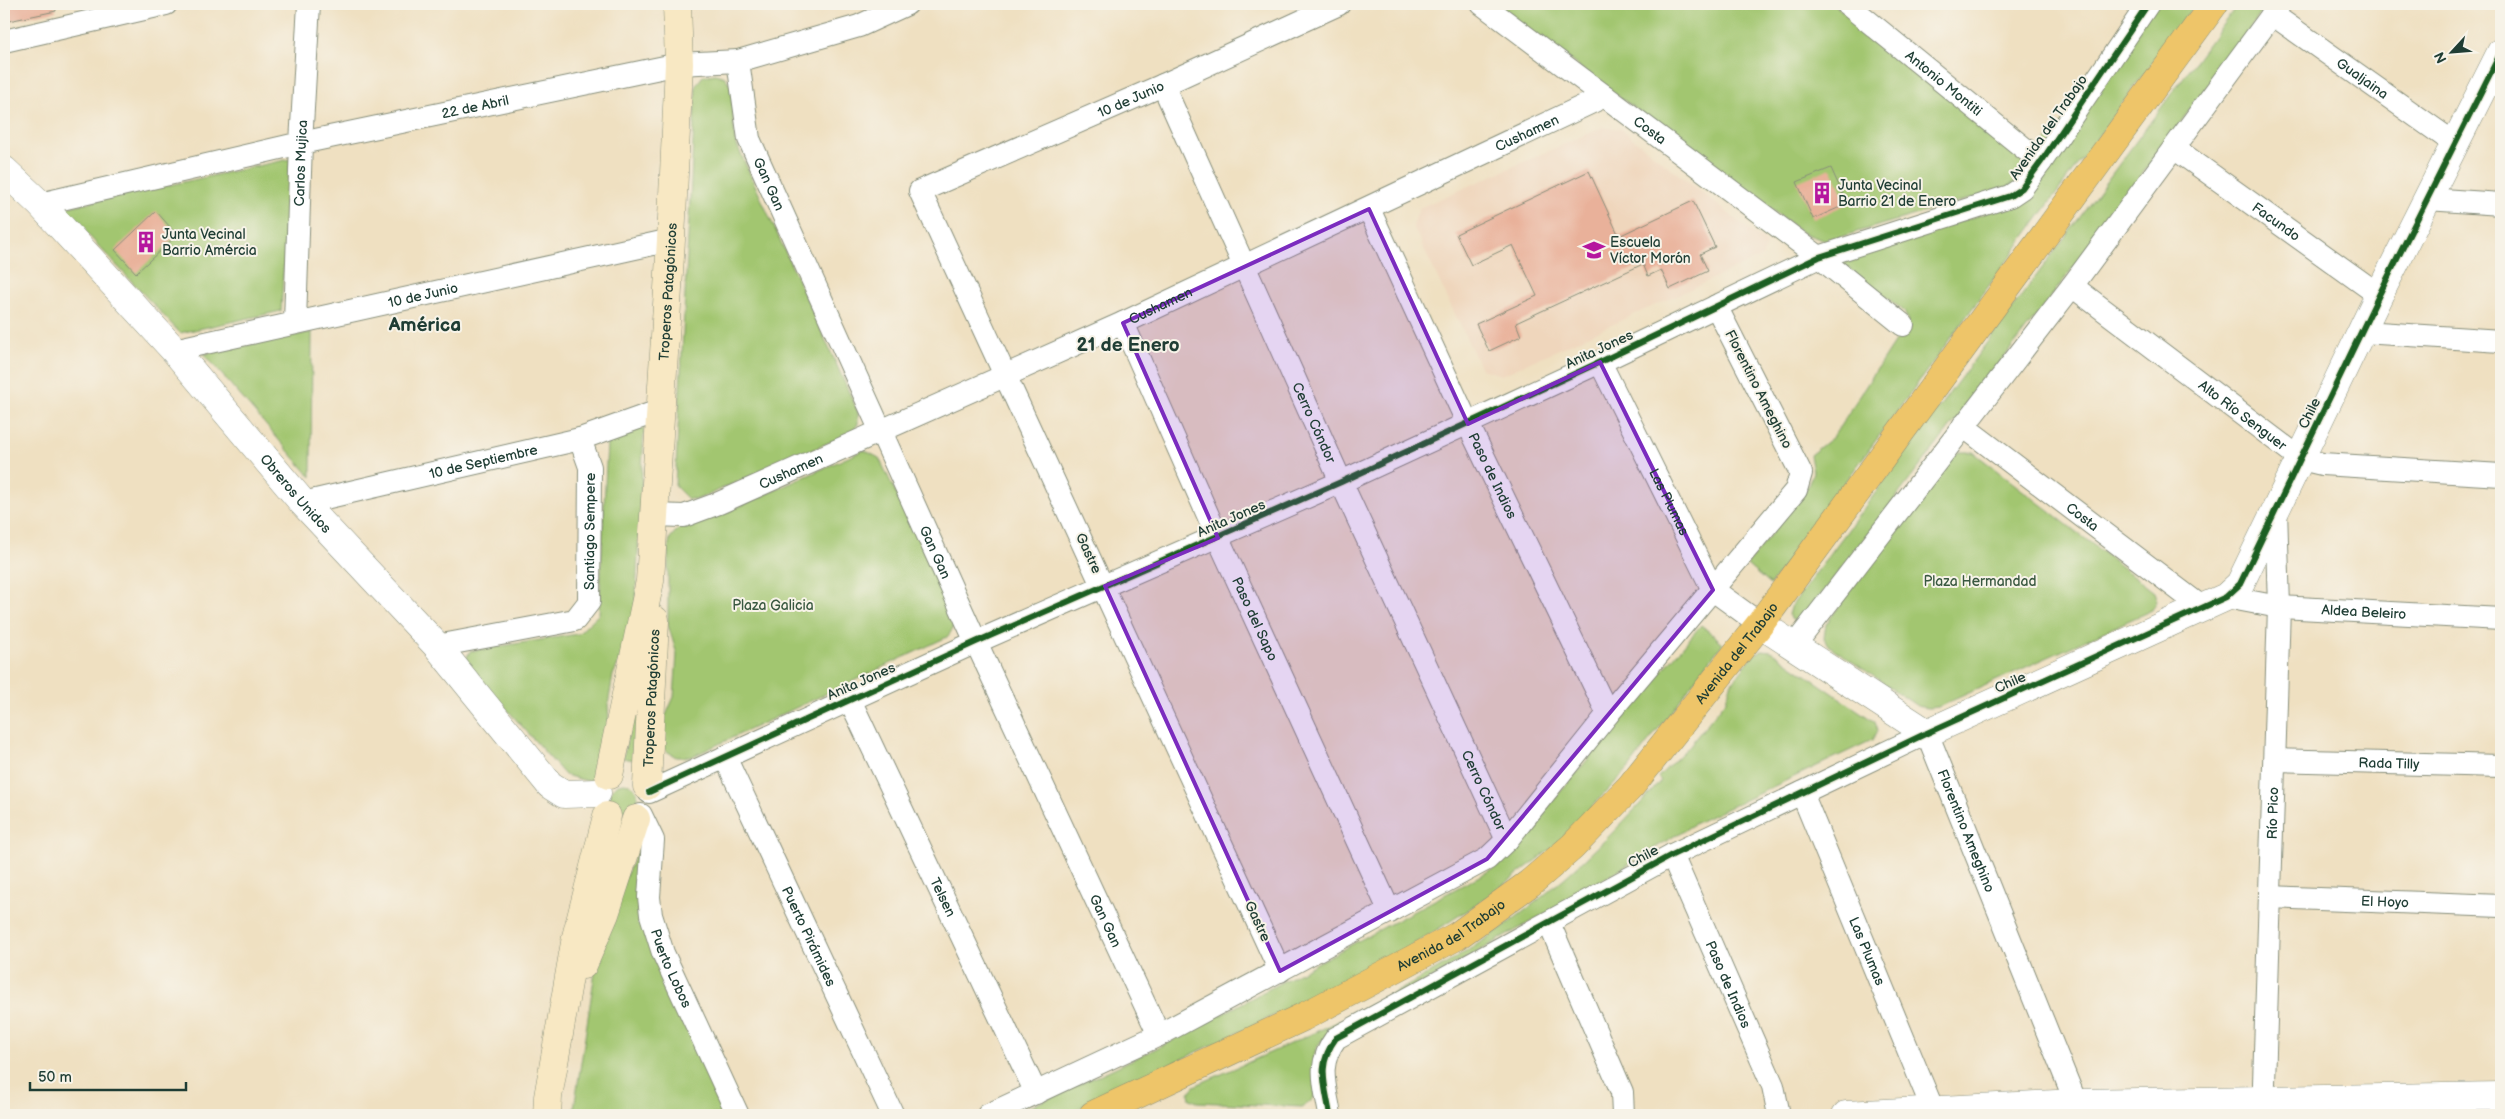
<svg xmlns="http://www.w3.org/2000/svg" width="2505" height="1119" font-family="'Balsamiq Sans',sans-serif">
<rect width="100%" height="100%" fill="#f7f3e8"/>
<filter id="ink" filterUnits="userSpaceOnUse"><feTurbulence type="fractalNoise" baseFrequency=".02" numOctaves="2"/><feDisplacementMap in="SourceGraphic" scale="10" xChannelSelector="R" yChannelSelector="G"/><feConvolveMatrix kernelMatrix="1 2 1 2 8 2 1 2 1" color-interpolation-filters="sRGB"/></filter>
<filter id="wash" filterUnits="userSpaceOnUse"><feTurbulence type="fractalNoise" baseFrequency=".0096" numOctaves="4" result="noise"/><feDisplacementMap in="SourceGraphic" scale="20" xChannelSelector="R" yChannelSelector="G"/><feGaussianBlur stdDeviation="1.12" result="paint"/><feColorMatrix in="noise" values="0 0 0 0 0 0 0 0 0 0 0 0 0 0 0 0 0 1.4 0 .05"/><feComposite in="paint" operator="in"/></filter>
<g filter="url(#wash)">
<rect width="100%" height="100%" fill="#efe0c1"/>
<path fill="#efd6bc" d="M1603 127 1621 129 1766 243 1763 256 1502 375 1481 369 1413 226 1419 208Z"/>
<g fill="#a2c66f" stroke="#608252">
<path d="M1494 4H1834L2018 155 2027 164 2026 173 2007 188 1826 241 1803 233Z"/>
<path d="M2158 4H2195L1770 585 1747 565 1808 486 1813 472 1810 455 1833 437 1908 321 1904 311 1839 261 1989 212Z"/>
<path d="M2238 4H2268L2066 277 1800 622 1792 620 1788 615 1790 608Z"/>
<path d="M715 74 725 77 731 86 735 141 858 412V424L851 433 698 499H688L675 486 696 85 703 76Z"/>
<path d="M290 159 281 311 180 333 63 208Z"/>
<path d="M312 332 311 477 204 354Z"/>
<path d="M644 428 635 615 631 636 613 675 608 705 610 736 597 777 587 781 565 775 467 664V657L470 651 578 634 599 614 607 443 617 432Z"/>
<path d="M864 450 879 458 952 609C956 620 955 628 947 637L691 757H676L665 750 660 740 662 724 674 697 677 654 668 625V549L670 538 678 529 688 522 727 512Z"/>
<path d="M1960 452H1973L2154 592 2157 601 2152 610 1938 707 1928 708 1917 706 1828 645 1824 638 1826 624 1949 457Z"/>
<path d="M1701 625 1723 643 1628 769 1552 848 1489 896 1423 939 1355 977 1064 1115H1013L1170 1042 1498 866Z"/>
<path d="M1762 650 1771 651 1875 722 1878 731 1872 740 1694 824 1578 895 1321 1041C1319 1044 1316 1048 1315 1052 1309 1074 1329 1094 1302 1107L1197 1102 1190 1099 1189 1093 1194 1086C1300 1040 1408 994 1503 927 1560 886 1614 834 1661 781L1658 777 1690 745 1725 702 1732 682 1753 656Z"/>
<path d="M646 653 639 761 623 758Z"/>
<circle cx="624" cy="797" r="14"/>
<path d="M639 846 642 848 643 852 638 908 652 947 729 1115H573L595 972 624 881Z"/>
</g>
<g id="blocks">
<g fill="#e9b19a">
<path d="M4 4H55L56 11 4 22Z"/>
<path d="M1831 168 1847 204 1813 219 1797 182Z"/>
<path d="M1589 171 1619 236 1693 201 1715 247 1700 254 1708 271 1670 289 1661 270 1648 276 1643 264 1516 323 1521 336 1489 351 1476 324 1537 296 1513 245 1471 265 1456 234Z"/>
<path d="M156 211 177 235 136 273 115 250Z"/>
</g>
</g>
</g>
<g filter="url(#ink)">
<use href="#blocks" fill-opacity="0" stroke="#878e7a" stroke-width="1"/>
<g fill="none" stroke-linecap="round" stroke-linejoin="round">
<g stroke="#878e7a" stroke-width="24">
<g id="minor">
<path id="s1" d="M1482 4 1819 257 1903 325"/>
<path id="s2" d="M1847 4 2041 162"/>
<path id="s3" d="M2272 14 2454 143"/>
<path d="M4 41 166 4"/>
<path id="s4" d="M738 61 749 139 976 642 1159 1035"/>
<path id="s5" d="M1163 85 1341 482 1507 840"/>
<path id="s6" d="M2174 148 2379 295"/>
<path d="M2427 199 2501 204"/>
<path id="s7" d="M40 204 301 143 679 64 738 61 859 26 907 4"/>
<path id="s8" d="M1369 209 1468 424 1608 714"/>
<path id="s9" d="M2072 286 2301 459 2322 464 2501 475"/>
<path id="s10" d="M295 322 301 143 309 4"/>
<path id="s11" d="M1123 323 1218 538 1390 912"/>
<path d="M2363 332 2501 341"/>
<path id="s12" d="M174 350 671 240"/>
<path id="s13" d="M1600 362 1713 590 1760 624"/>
<path id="s14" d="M1963 426 2203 608"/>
<path id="s15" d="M303 503 580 439 661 410"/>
<path id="s16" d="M654 515 684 516 719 503 1123 323 1605 96"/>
<path id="s17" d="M2226 597 2279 607 2501 619"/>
<path id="s18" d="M437 646 575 620 589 602 590 467 580 439"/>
<path d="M1794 646 2072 286 2280 4"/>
<path id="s19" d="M850 700 1036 1093"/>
<path id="s20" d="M725 757 893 1115"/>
<path id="s21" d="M2275 760 2501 766"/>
<path d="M649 792 976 642 1341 482 1600 362 1819 257 2010 196 2022 188 2041 162 2148 4"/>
<path id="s22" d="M1802 793 1933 1110"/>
<path id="s23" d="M641 815 653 840 649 897 651 915 663 953 738 1115"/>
<path id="s24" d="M1672 855 1773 1086 1779 1115"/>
<path id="s25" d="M2270 897 2501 906"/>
<path d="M1549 923 1622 1092 1623 1115"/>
<path id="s26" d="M1280 971 920 191 1163 85 1339 4"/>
<path d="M988 1115 1159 1035 1487 859 1507 840 1608 714 1796 490 1801 473 1716 306"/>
<path id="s27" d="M1330 1115C1325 1084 1316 1065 1336 1038L1672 855 1927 733 2076 1103 2077 1115"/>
<path id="s28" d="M2263 1115 2279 607 2276 509"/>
</g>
</g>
<g stroke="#878e7a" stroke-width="29">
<g id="tertiary">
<path id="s29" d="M4 170 40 204 174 350 303 503 437 646 550 785 564 794 597 793"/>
<path d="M1760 624 1927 733 2226 597 2240 584 2379 295 2501 52"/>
<path d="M1846 1115 2076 1103 2501 1096"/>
</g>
</g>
<g stroke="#878e7a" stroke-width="29">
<g id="secondary">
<path id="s30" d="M609 775 650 581 671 240 679 64 677 4"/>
<path id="s31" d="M647 786 655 620"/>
<path d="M583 965 605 914 636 819"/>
<path d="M547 1115 548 1097 576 937 607 816"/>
</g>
</g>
<g stroke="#878e7a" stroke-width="29">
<g id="primary">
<path id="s32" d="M1093 1115 1303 1017 1457 936 1530 883 1572 847 1631 786 1760 624 2214 4"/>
</g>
</g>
<use href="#minor" stroke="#fff" stroke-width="22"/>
<use href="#tertiary" stroke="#fff" stroke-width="28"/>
<use href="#secondary" stroke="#f8e8c3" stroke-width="28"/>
<use href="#primary" stroke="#eec569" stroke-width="28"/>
<g stroke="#f7f3e8" stroke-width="9">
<g id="cycleway">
<path d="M649 792 976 642 1341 482 1600 362 1819 257 2010 196 2022 188 2041 162 2148 4"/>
<path d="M1330 1115C1325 1084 1316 1065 1336 1038L1672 855 1927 733 2226 597 2240 584 2379 295 2501 52"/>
</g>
</g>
<use href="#cycleway" stroke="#1b5e20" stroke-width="6"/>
</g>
</g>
<path fill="#7b2cbf" fill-opacity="0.2" stroke="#7b2cbf" stroke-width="4" stroke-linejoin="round" d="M1369 209 1468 424 1600 362 1713 590 1487 859 1280 971 1105 586 1218 538 1123 323Z"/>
<defs>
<g id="building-bare" transform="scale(1.725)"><path d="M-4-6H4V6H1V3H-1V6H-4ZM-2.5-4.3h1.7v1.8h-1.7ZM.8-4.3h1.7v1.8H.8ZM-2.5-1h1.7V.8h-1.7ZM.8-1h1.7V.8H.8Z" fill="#b5179e" stroke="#f7f3e8" stroke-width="2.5" paint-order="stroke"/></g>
<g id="school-bare" transform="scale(1.725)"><path d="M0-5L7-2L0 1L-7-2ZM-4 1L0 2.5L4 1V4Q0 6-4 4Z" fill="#b5179e" stroke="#f7f3e8" stroke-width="2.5" paint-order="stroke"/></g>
</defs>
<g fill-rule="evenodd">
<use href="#building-bare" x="1822" y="193"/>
<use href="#building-bare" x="146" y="242"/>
<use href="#school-bare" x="1594" y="250"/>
</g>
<g text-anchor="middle" stroke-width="4" stroke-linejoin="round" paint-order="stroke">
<g font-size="14" fill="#1f3d34" stroke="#f7f3e8">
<text dy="5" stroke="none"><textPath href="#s3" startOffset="111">Gualjaina</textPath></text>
<text dy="5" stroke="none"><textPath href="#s2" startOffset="125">Antonio Montiti</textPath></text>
<text dy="5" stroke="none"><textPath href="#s26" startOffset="1089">10 de Junio</textPath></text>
<text dy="5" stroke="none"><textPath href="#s7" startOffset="446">22 de Abril</textPath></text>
<text transform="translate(2048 127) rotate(-55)" y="5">Avenida del Trabajo</text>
<text dy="5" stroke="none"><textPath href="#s1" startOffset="210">Costa</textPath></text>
<text dy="5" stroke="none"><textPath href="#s16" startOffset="956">Cushamen</textPath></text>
<text dy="5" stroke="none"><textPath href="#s10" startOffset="159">Carlos Mujica</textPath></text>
<text dy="5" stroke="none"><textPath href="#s4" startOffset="128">Gan Gan</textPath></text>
<text dy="5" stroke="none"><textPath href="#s6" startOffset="126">Facundo</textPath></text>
<text dy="5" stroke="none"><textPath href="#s30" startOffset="488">Troperos Patagónicos</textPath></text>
<text dy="5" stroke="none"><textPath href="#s12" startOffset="255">10 de Junio</textPath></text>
<text dy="5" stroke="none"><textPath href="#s16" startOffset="551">Cushamen</textPath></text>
<text transform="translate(1599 349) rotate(-25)" y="5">Anita Jones</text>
<text transform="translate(1759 389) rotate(63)" y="5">Florentino Ameghino</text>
<text transform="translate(2309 413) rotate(-64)" y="5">Chile</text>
<text dy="5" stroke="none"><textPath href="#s9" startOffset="214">Alto Río Senguer</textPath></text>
<text dy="5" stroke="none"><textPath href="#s5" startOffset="370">Cerro Cóndor</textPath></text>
<text dy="5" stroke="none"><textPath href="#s15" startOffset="185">10 de Septiembre</textPath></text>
<text dy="5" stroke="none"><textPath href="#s16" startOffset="146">Cushamen</textPath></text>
<text dy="5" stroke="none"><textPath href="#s8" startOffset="294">Paso de Indios</textPath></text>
<text dy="5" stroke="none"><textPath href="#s29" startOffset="436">Obreros Unidos</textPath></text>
<text dy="5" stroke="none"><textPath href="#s13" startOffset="156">Las Plumas</textPath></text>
<text dy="5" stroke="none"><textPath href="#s14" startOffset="150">Costa</textPath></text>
<text transform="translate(1231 518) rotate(-24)" y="5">Anita Jones</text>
<text dy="5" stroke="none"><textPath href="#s18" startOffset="234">Santiago Sempere</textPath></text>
<text dy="5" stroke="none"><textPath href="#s4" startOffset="532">Gan Gan</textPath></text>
<text transform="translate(1089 553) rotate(65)" y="5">Gastre</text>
<text dy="5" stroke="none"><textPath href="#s17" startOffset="139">Aldea Beleiro</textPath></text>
<text dy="5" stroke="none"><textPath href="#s11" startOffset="324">Paso del Sapo</textPath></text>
<text dy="5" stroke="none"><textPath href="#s32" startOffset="806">Avenida del Trabajo</textPath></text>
<text transform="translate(861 681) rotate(-24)" y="5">Anita Jones</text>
<text transform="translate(2010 682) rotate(-24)" y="5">Chile</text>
<text dy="5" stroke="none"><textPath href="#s31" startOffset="88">Troperos Patagónicos</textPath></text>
<text dy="5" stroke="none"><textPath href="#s21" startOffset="114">Rada Tilly</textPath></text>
<text dy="5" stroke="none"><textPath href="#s5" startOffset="775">Cerro Cóndor</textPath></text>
<text dy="5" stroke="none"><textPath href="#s28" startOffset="302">Río Pico</textPath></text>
<text dy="5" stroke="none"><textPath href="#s27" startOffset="851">Florentino Ameghino</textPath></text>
<text transform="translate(1643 856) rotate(-28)" y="5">Chile</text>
<text dy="5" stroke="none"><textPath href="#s19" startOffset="218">Telsen</textPath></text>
<text dy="5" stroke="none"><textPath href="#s25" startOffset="115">El Hoyo</textPath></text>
<text dy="5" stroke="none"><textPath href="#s4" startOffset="938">Gan Gan</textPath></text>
<text transform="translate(1258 921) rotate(65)" y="5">Gastre</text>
<text dy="5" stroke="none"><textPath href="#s32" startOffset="401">Avenida del Trabajo</textPath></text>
<text dy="5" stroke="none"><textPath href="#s20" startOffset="198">Puerto Pirámides</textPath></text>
<text dy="5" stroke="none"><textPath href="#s22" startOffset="171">Las Plumas</textPath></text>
<text dy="5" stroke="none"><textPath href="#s23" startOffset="160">Puerto Lobos</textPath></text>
<text dy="5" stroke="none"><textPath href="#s24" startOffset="141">Paso de Indios</textPath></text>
</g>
<g font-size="14" fill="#1f3d34" stroke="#f7f3e8" text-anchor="start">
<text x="1838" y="190">Junta Vecinal<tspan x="1838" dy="16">Barrio 21 de Enero</tspan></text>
<text x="162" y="239">Junta Vecinal<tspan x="162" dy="16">Barrio Amércia</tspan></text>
<text x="1610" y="247">Escuela<tspan x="1610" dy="16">Víctor Morón</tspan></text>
</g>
<g font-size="14" fill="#395840" stroke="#f7f3e8">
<text x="1980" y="586">Plaza Hermandad</text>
<text x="773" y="610">Plaza Galicia</text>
</g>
<g font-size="19" font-weight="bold" fill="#1f3d34" stroke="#f7f3e8">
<text x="425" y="331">América</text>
<text x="1128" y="351">21 de Enero</text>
</g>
</g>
<rect width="2505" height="1119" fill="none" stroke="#f7f3e8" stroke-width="20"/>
<g transform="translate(2452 52) rotate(244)" stroke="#f7f3e8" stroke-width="4" paint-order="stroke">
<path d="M0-4L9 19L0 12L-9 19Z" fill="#1f3d34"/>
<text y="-8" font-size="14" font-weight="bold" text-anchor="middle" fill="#1f3d34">N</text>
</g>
<path d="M30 1082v8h156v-8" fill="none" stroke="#1f3d34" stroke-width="2.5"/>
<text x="38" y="1082" font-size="15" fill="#1f3d34" stroke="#f7f3e8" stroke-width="4" paint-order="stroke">50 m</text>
</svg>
